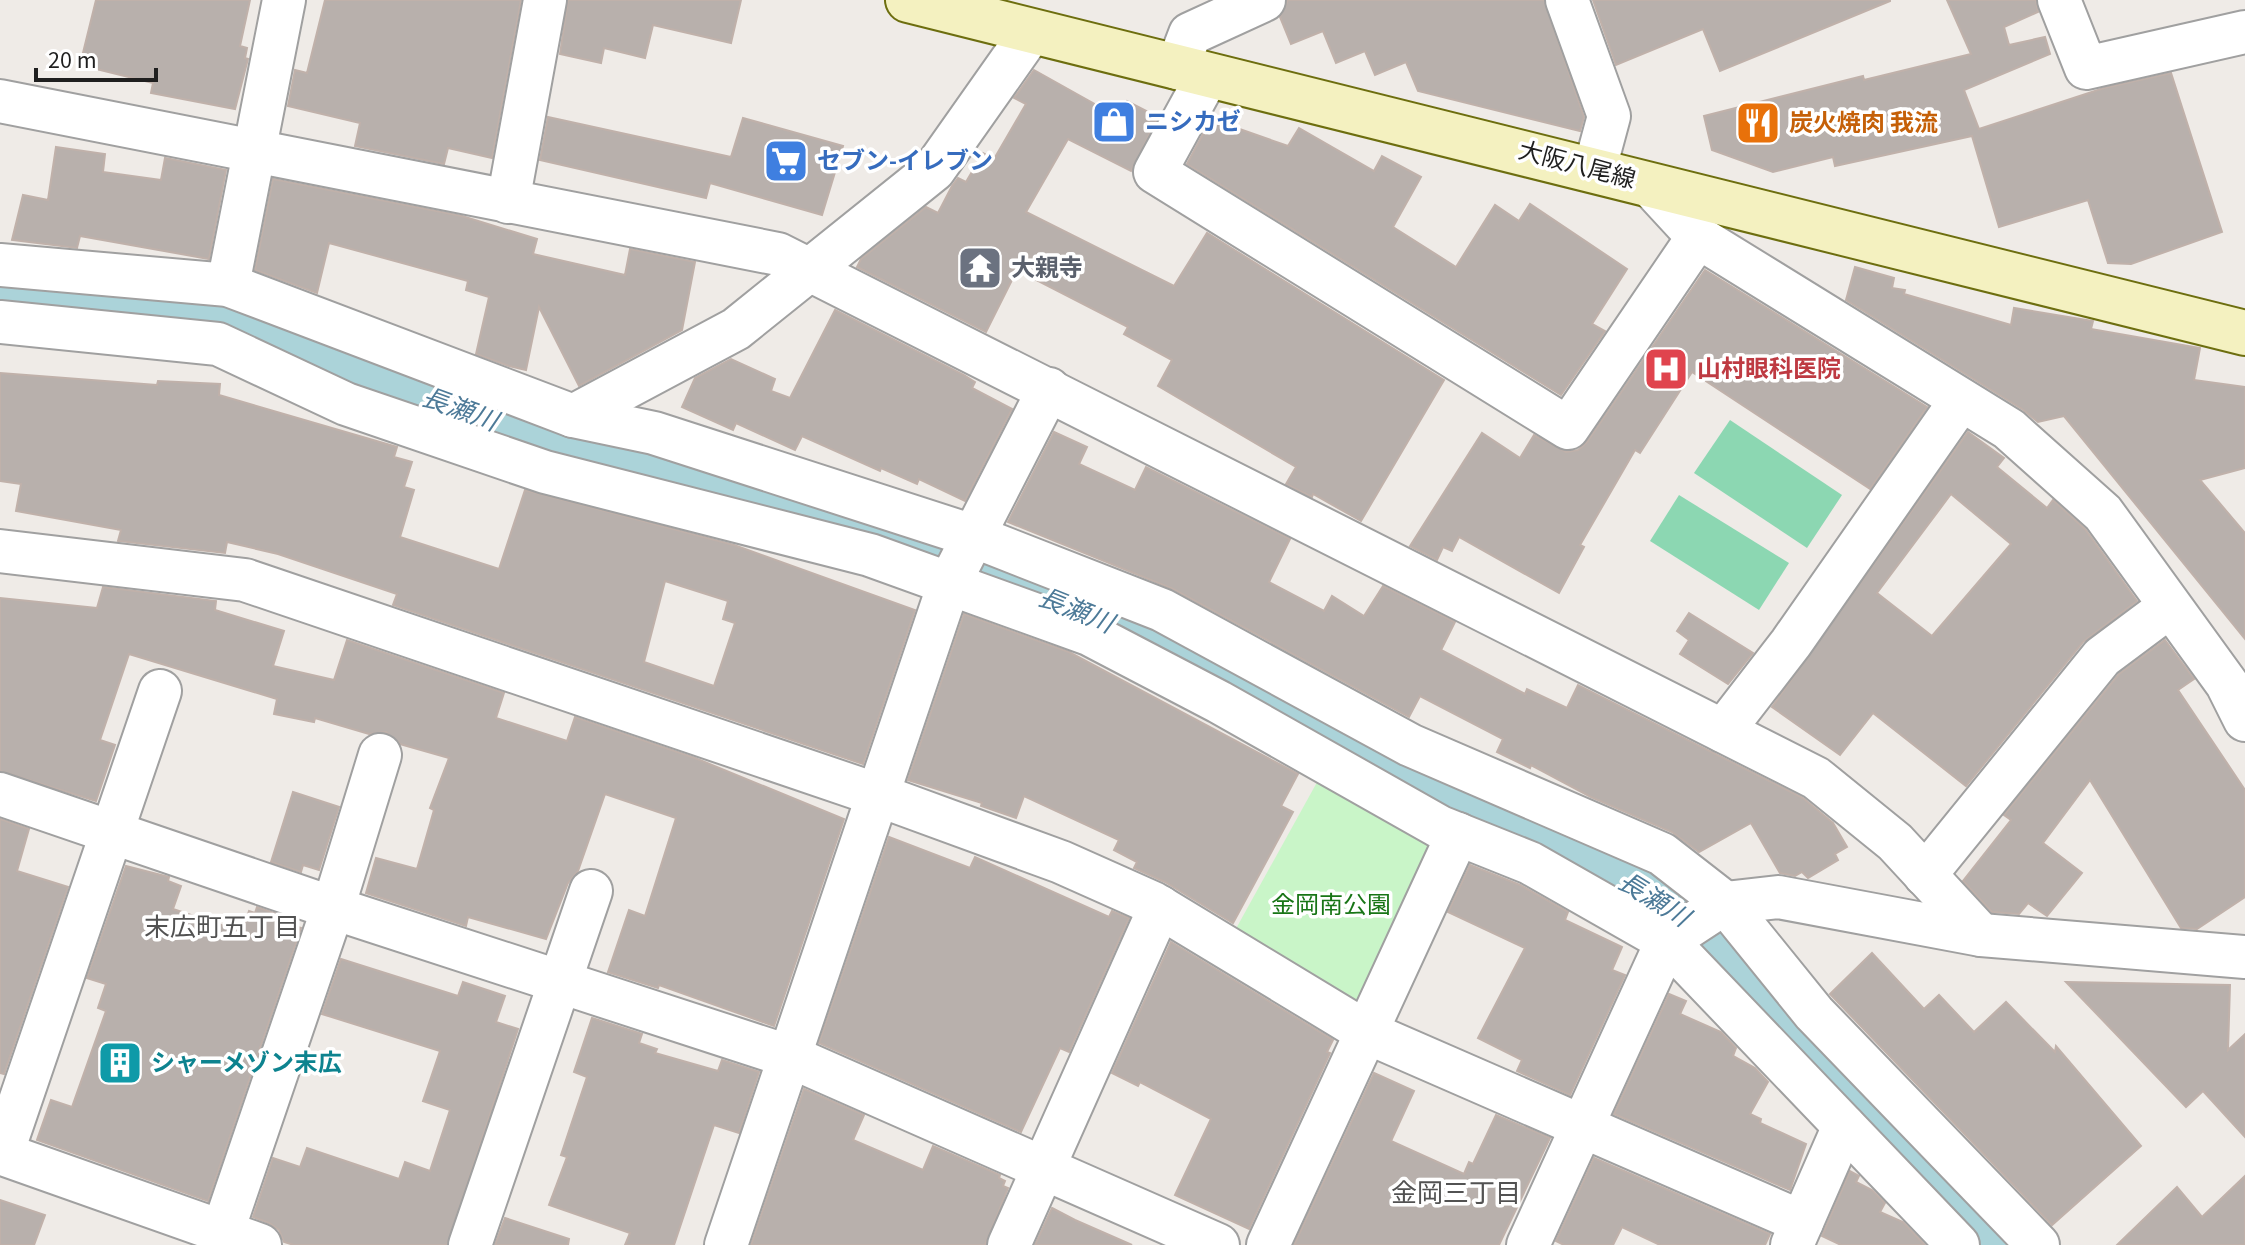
<svg xmlns="http://www.w3.org/2000/svg" width="2245" height="1245" font-family="'Source Sans 3','Noto Sans JP',sans-serif">
<rect width="100%" height="100%" fill="#efebe7"/>
<path fill="#c9f5c8" d="M1321 775 1447 844 1359 1003 1233 934Z"/>
<g fill="#8cd7b2">
<path d="M1730 420 1842 495 1807 548 1694 473Z"/>
<path d="M1679 495 1789 563 1759 610 1650 541Z"/>
</g>
<g fill="none" stroke-linecap="round" stroke-linejoin="round">
<path stroke="#abd3d9" stroke-width="72" d="M0 298 224 318 484 419 904 541 971 572 1154 641 1440 797 1627 879 1709 934 1981 1245"/>
</g>
<g fill="#b8b0ac" stroke="#c0b1aa" stroke-width="2" fill-rule="evenodd">
<path d="M96 0H250L240 46 247 48 245 58 248 59 235 109 151 93 153 83 80 65Z"/>
<path d="M325 0H521L492 158 448 148 444 164 355 146 360 123 288 106 295 70 307 73Z"/>
<path d="M568 0H741L731 43 653 25 645 58 604 48 601 63 560 54Z"/>
<path d="M1288 0H1544L1584 117 1580 131 1418 91 1406 62 1375 75 1365 51 1336 63 1323 31 1291 44 1280 17Z"/>
<path d="M1593 0H1890V1L1720 71 1703 29 1616 65Z"/>
<path d="M1947 0H2036L2038 12 2004 27 2009 45 2045 37 2050 54 1964 90 1979 129 2104 88 2171 73 2222 232 2131 264 2108 263 2088 200 1999 227 1972 136 1835 166 1833 157 1773 172 1712 150 1704 116 1863 76 1864 80 1971 54Z"/>
<path d="M1034 70 1118 117 1127 101 1158 117 1131 171 1068 139 1026 212 1174 286 1207 233 1444 380 1361 521 1313 494 1312 497 1286 484 1296 467 1158 386 1172 360 1124 334 1128 327 1017 270 986 332 857 267 861 259 926 207 938 213 952 186 958 178 966 182 983 153 994 159 1026 104 1014 98Z"/>
<path d="M548 117 731 157 743 118 843 146 822 215 710 183 706 198 540 160Z"/>
<path d="M1211 119 1288 146 1299 128 1374 171 1382 156 1421 177 1393 227 1456 267 1495 205 1519 221 1530 204 1627 269 1592 324 1605 331 1561 395 1187 164Z"/>
<path d="M56 147 105 154 103 172 161 180 165 158 226 170 209 259 80 236 77 248 12 240 23 195 48 200Z"/>
<path d="M273 179 462 216 537 239 533 254 625 275 630 249 695 262 682 330 579 386 539 307 526 370 509 366 476 354 489 297 466 290 468 281 329 243 317 293 255 270Z"/>
<path d="M1855 267 1894 278 1892 288 1905 290 1904 294 2011 325 2014 308 2093 321 2091 329 2200 348 2194 380 2245 387V468L2200 480 2245 533V639L2064 416 2038 422 2022 409 1846 300Z"/>
<path d="M1705 270 1927 407 1870 489 1692 372 1640 453 1635 450 1580 545 1584 547 1559 593 1459 537 1452 551 1443 547 1437 560 1410 546 1482 433 1520 458 1534 435 1566 452 1578 450 1587 442Z"/>
<path d="M835 310 964 375 975 382 972 388 1012 409 965 501 919 479 917 484 881 468 880 471 802 436 795 450 736 423 733 430 682 407 695 378 731 359 775 379 771 391 790 398Z"/>
<path d="M0 373 157 385 158 381 220 384 219 395 397 447 394 457 412 462 404 487 414 490 400 537 499 569 525 490 734 545 915 610 863 764 393 605 397 594 278 554 227 542 225 553 118 541 121 530 16 511 21 484 0 481ZM665 581 728 601 723 619 735 623 714 686 644 662Z"/>
<path d="M1054 432 1087 447 1079 464 1135 490 1146 467 1290 539 1269 582 1324 611 1332 596 1364 616 1383 586 1455 622 1441 650 1525 694 1527 689 1567 708 1578 685 1803 798 1833 823 1847 847 1835 854 1838 860 1808 878 1802 872 1795 876 1780 873 1751 823 1699 852 1672 832 1591 797 1531 765 1530 768 1497 752 1503 739 1420 696 1409 717 1173 589 1008 522Z"/>
<path d="M1968 432 2004 458 1997 467 2047 508 2053 500 2085 529 2137 601 2083 642 1966 786 1873 713 1840 755 1772 707ZM1951 494 2011 544 1932 636 1877 593Z"/>
<path d="M103 587 216 601 215 610 284 631 273 666 334 680 347 640 504 693 496 718 567 741 575 717 695 758 844 819 774 1026 659 985 658 988 608 972 629 910 645 916 676 818 605 794 578 871 568 883 546 939 468 917 466 926 366 893 376 858 417 869 434 810 430 808 449 758 400 744 386 732 369 734 315 718 314 722 274 714 277 699 129 654 100 740 115 745 96 801 0 771V598L97 608Z"/>
<path d="M1689 613 1753 653 1728 684 1680 654 1689 640 1677 631Z"/>
<path d="M964 614 1069 652 1298 774 1281 806 1293 812 1233 923 1165 882 1134 868 1137 862 1114 850 1119 840 1024 796 1016 818 981 806 982 803 908 780Z"/>
<path d="M2165 640 2194 679 2178 690 2245 790V897L2197 929 2181 928 2090 780 2043 843 2082 873 2047 916 2028 903 2019 914 1992 912 1963 881 2011 820 2004 815 2119 674Z"/>
<path d="M293 792 339 807 319 870 303 865 301 872 271 862Z"/>
<path d="M0 819 29 829 17 871 68 887 4 1074 0 1073Z"/>
<path d="M889 837 970 868 975 857 1109 917 1112 911 1129 918 1069 1052 1060 1048 1021 1132 819 1043Z"/>
<path d="M1470 865 1520 885 1568 912 1565 920 1622 947 1612 970 1625 975 1570 1095 1517 1071 1522 1060 1478 1038 1525 948 1448 912Z"/>
<path d="M126 866 169 877 168 881 181 886 173 909 242 932 249 911 255 913 257 907 283 916 281 922 301 928 208 1201 37 1140 51 1100 72 1107 106 1011 98 1008 106 984 87 978Z"/>
<path d="M1171 942 1333 1040 1327 1052 1330 1053 1249 1229 1175 1195 1211 1119 1140 1082 1138 1086 1112 1073Z"/>
<path d="M1872 953 1924 1009 1939 995 1974 1032 2006 1002 2055 1052 2056 1046 2141 1146 2052 1225 1830 994Z"/>
<path d="M341 959 458 996 463 982 505 996 496 1022 518 1029 447 1245H294L284 1242 279 1230 269 1223 253 1217 273 1158 300 1167 307 1148 399 1179 405 1162 430 1171 450 1110 423 1101 440 1051 322 1014Z"/>
<path d="M2066 982 2230 985 2228 1050 2245 1034V1137L2203 1091 2186 1107Z"/>
<path d="M1669 994 1686 1001 1680 1014 1721 1032 1736 1048 1733 1056 1755 1068 1768 1082 1750 1114 1761 1119 1760 1123 1806 1144 1790 1190 1614 1114Z"/>
<path d="M592 1018 642 1034 639 1043 657 1049 655 1053 718 1071 722 1060 759 1072 739 1133 714 1125 674 1245H625L630 1233 549 1205 567 1157 561 1155 587 1077 574 1072Z"/>
<path d="M1374 1073 1414 1091 1391 1141 1464 1174 1469 1162 1473 1164 1496 1115 1550 1138 1499 1245H1294Z"/>
<path d="M804 1089 864 1115 853 1140 923 1170 933 1146 1000 1175 999 1178 1005 1181 1003 1186 1008 1188 985 1245H751Z"/>
<path d="M1594 1158 1770 1234 1765 1245H1660L1622 1227 1613 1245H1564L1556 1241Z"/>
<path d="M1850 1171 1859 1176 1856 1182 1872 1190 1885 1203 1880 1212 1903 1222 1925 1245H1841L1822 1236Z"/>
<path d="M2245 1176V1245H2117L2177 1187 2202 1217Z"/>
<path d="M0 1200 45 1215 34 1245H0Z"/>
<path d="M1052 1208 1075 1220 1132 1245H1035Z"/>
<path d="M505 1218 569 1239 568 1245H495Z"/>
</g>
<g fill="none" stroke-linecap="round" stroke-linejoin="round">
<g stroke="#a0a0a0" stroke-width="46">
<g id="street">
<path d="M1567 0 1609 116 1595 168"/>
<path d="M2059 0 2086 68 2245 32"/>
<path d="M1177 68 1190 34 1264 0"/>
<path d="M1208 75 1155 172 1568 428 1698 237"/>
<path d="M0 101 778 254 1816 778 1895 842 1981 935"/>
<path d="M1650 185 1698 237 2009 429 2103 513 2227 684 2245 720"/>
<path d="M508 202 545 0"/>
<path d="M0 265 228 285 573 416 654 433 973 536 1162 610 1410 745 1662 854 1725 903 1814 1013 2038 1245"/>
<path d="M228 285 284 0"/>
<path d="M0 322 218 344 346 404 545 472 870 555 1089 634 1219 702 1440 827 1530 863 1667 941 1958 1245"/>
<path d="M573 416 736 329 934 170 1032 31"/>
<path d="M0 551 245 580 878 795 1061 862 1153 903 1366 1032 1802 1222"/>
<path d="M1723 731 1791 643 1961 400"/>
<path d="M0 794 333 908 791 1057 1218 1245"/>
<path d="M1925 875 2102 657 2169 607"/>
<path d="M0 1153 260 1245"/>
<path d="M2 1154 160 691"/>
<path d="M218 1245 333 908 380 755"/>
<path d="M470 1245 591 891"/>
<path d="M726 1245 949 584 1049 389"/>
<path d="M1009 1245 1160 907"/>
<path d="M1268 1245 1458 834"/>
<path d="M1528 1245 1667 941 1725 903 1778 897 1981 935 2245 957"/>
<path d="M1792 1245 1844 1126"/>
</g>
</g>
<g stroke="#6d6e0f" stroke-width="48">
<path id="secondary" d="M908 0 2245 333"/>
</g>
<use href="#street" stroke="#fff" stroke-width="42"/>
<use href="#secondary" stroke="#f4f1c0" stroke-width="44"/>
</g>
<defs>
<g id="shop-square" transform="scale(2.3)"><rect x="-9" y="-9" width="18" height="18" rx="4" fill="#3f7fe0" stroke="#fff"/><path d="M-5-2.5h2.3a2.7 3.5 0 0 1 5.4 0H5L5.5 6h-11ZM-1.5-2.5h3a1.5 2.3 0 0 0-3 0Z" fill="#fff"/></g>
<g id="restaurant-square" transform="scale(2.3)"><rect x="-9" y="-9" width="18" height="18" rx="4" fill="#e8710a" stroke="#fff"/><path d="M-5-6h1v4h1v-4h1v4h1v-4h1v5L-1.5 .5V6h-2V.5L-5-1ZM5-6V6H3V1.5H1.5Q1.5-4 5-6Z" fill="#fff"/></g>
<g id="supermarket-square" transform="scale(2.3)"><rect x="-9" y="-9" width="18" height="18" rx="4" fill="#3f7fe0" stroke="#fff"/><path d="M-6-5.5h2.5l.6 2H6L4.5 2H-2.5L-4.4-4H-6ZM-1.5 3.2a1.3 1.3 0 1 0 .1 0ZM3 3.2a1.3 1.3 0 1 0 .1 0Z" fill="#fff"/></g>
<g id="temple-square" transform="scale(2.3)"><rect x="-9" y="-9" width="18" height="18" rx="4" fill="#6b7280" stroke="#fff"/><path d="M0-6L5-2H3V0L6.5 2.5H4V6H1.5V3h-3V6H-4V2.5H-6.5L-3 0V-2H-5Z" fill="#fff"/></g>
<g id="hospital-square" transform="scale(2.3)"><rect x="-9" y="-9" width="18" height="18" rx="4" fill="#e0444e" stroke="#fff"/><path d="M-5-5h3v3.5h4V-5h3V5h-3V1.5h-4V5h-3Z" fill="#fff"/></g>
<g id="building-square" transform="scale(2.3)"><rect x="-9" y="-9" width="18" height="18" rx="4" fill="#0f9aa8" stroke="#fff"/><path d="M-4-6H4V6H1V3H-1V6H-4ZM-2.5-4.3h1.7v1.8h-1.7ZM.8-4.3h1.7v1.8H.8ZM-2.5-1h1.7V.8h-1.7ZM.8-1h1.7V.8H.8Z" fill="#fff"/></g>
</defs>
<g fill-rule="evenodd">
<use href="#shop-square" x="1114" y="122"/>
<use href="#restaurant-square" x="1758" y="123"/>
<use href="#supermarket-square" x="786" y="161"/>
<use href="#temple-square" x="980" y="268"/>
<use href="#hospital-square" x="1666" y="369"/>
<use href="#building-square" x="120" y="1063"/>
</g>
<g text-anchor="middle" stroke-width="7" stroke-linejoin="round" paint-order="stroke">
<g font-size="24" font-weight="bold" fill="#366cbe" stroke="#fff" text-anchor="start">
<text x="1145" y="130">ニシカゼ</text>
<text x="817" y="169">セブン-イレブン</text>
</g>
<g font-size="24" font-weight="bold" fill="#c56008" stroke="#fff" text-anchor="start">
<text x="1789" y="131">炭火焼肉 我流</text>
</g>
<g font-size="24" fill="#1f1f1f" stroke="#fff">
<text transform="translate(1577 165) rotate(15)" y="8">大阪八尾線</text>
</g>
<g font-size="24" font-weight="bold" fill="#5b616d" stroke="#fff" text-anchor="start">
<text x="1011" y="276">大親寺</text>
</g>
<g font-size="24" font-weight="bold" fill="#be3a42" stroke="#fff" text-anchor="start">
<text x="1697" y="377">山村眼科医院</text>
</g>
<g font-size="24" fill="#187516" stroke="#fff">
<text x="1331" y="913">金岡南公園</text>
</g>
<g font-size="24" font-weight="bold" fill="#0d838f" stroke="#fff" text-anchor="start">
<text x="151" y="1071">シャーメゾン末広</text>
</g>
<g font-size="26" font-style="italic" fill="#4d7a98" stroke="#fff">
<text transform="translate(460 409) rotate(20)" y="9">長瀬川</text>
<text transform="translate(1076 610) rotate(22)" y="9">長瀬川</text>
<text transform="translate(1654 899) rotate(32)" y="9">長瀬川</text>
</g>
<g font-size="26" fill="#525252" stroke="#fff">
<text x="222" y="936">末広町五丁目</text>
<text x="1456" y="1202">金岡三丁目</text>
</g>
</g>
<path d="M36 68v12h120v-12" fill="none" stroke="#1f1f1f" stroke-width="4"/>
<text x="48" y="68" font-size="24" fill="#1f1f1f" stroke="#ffffff" stroke-width="6" paint-order="stroke">20 m</text>
</svg>
